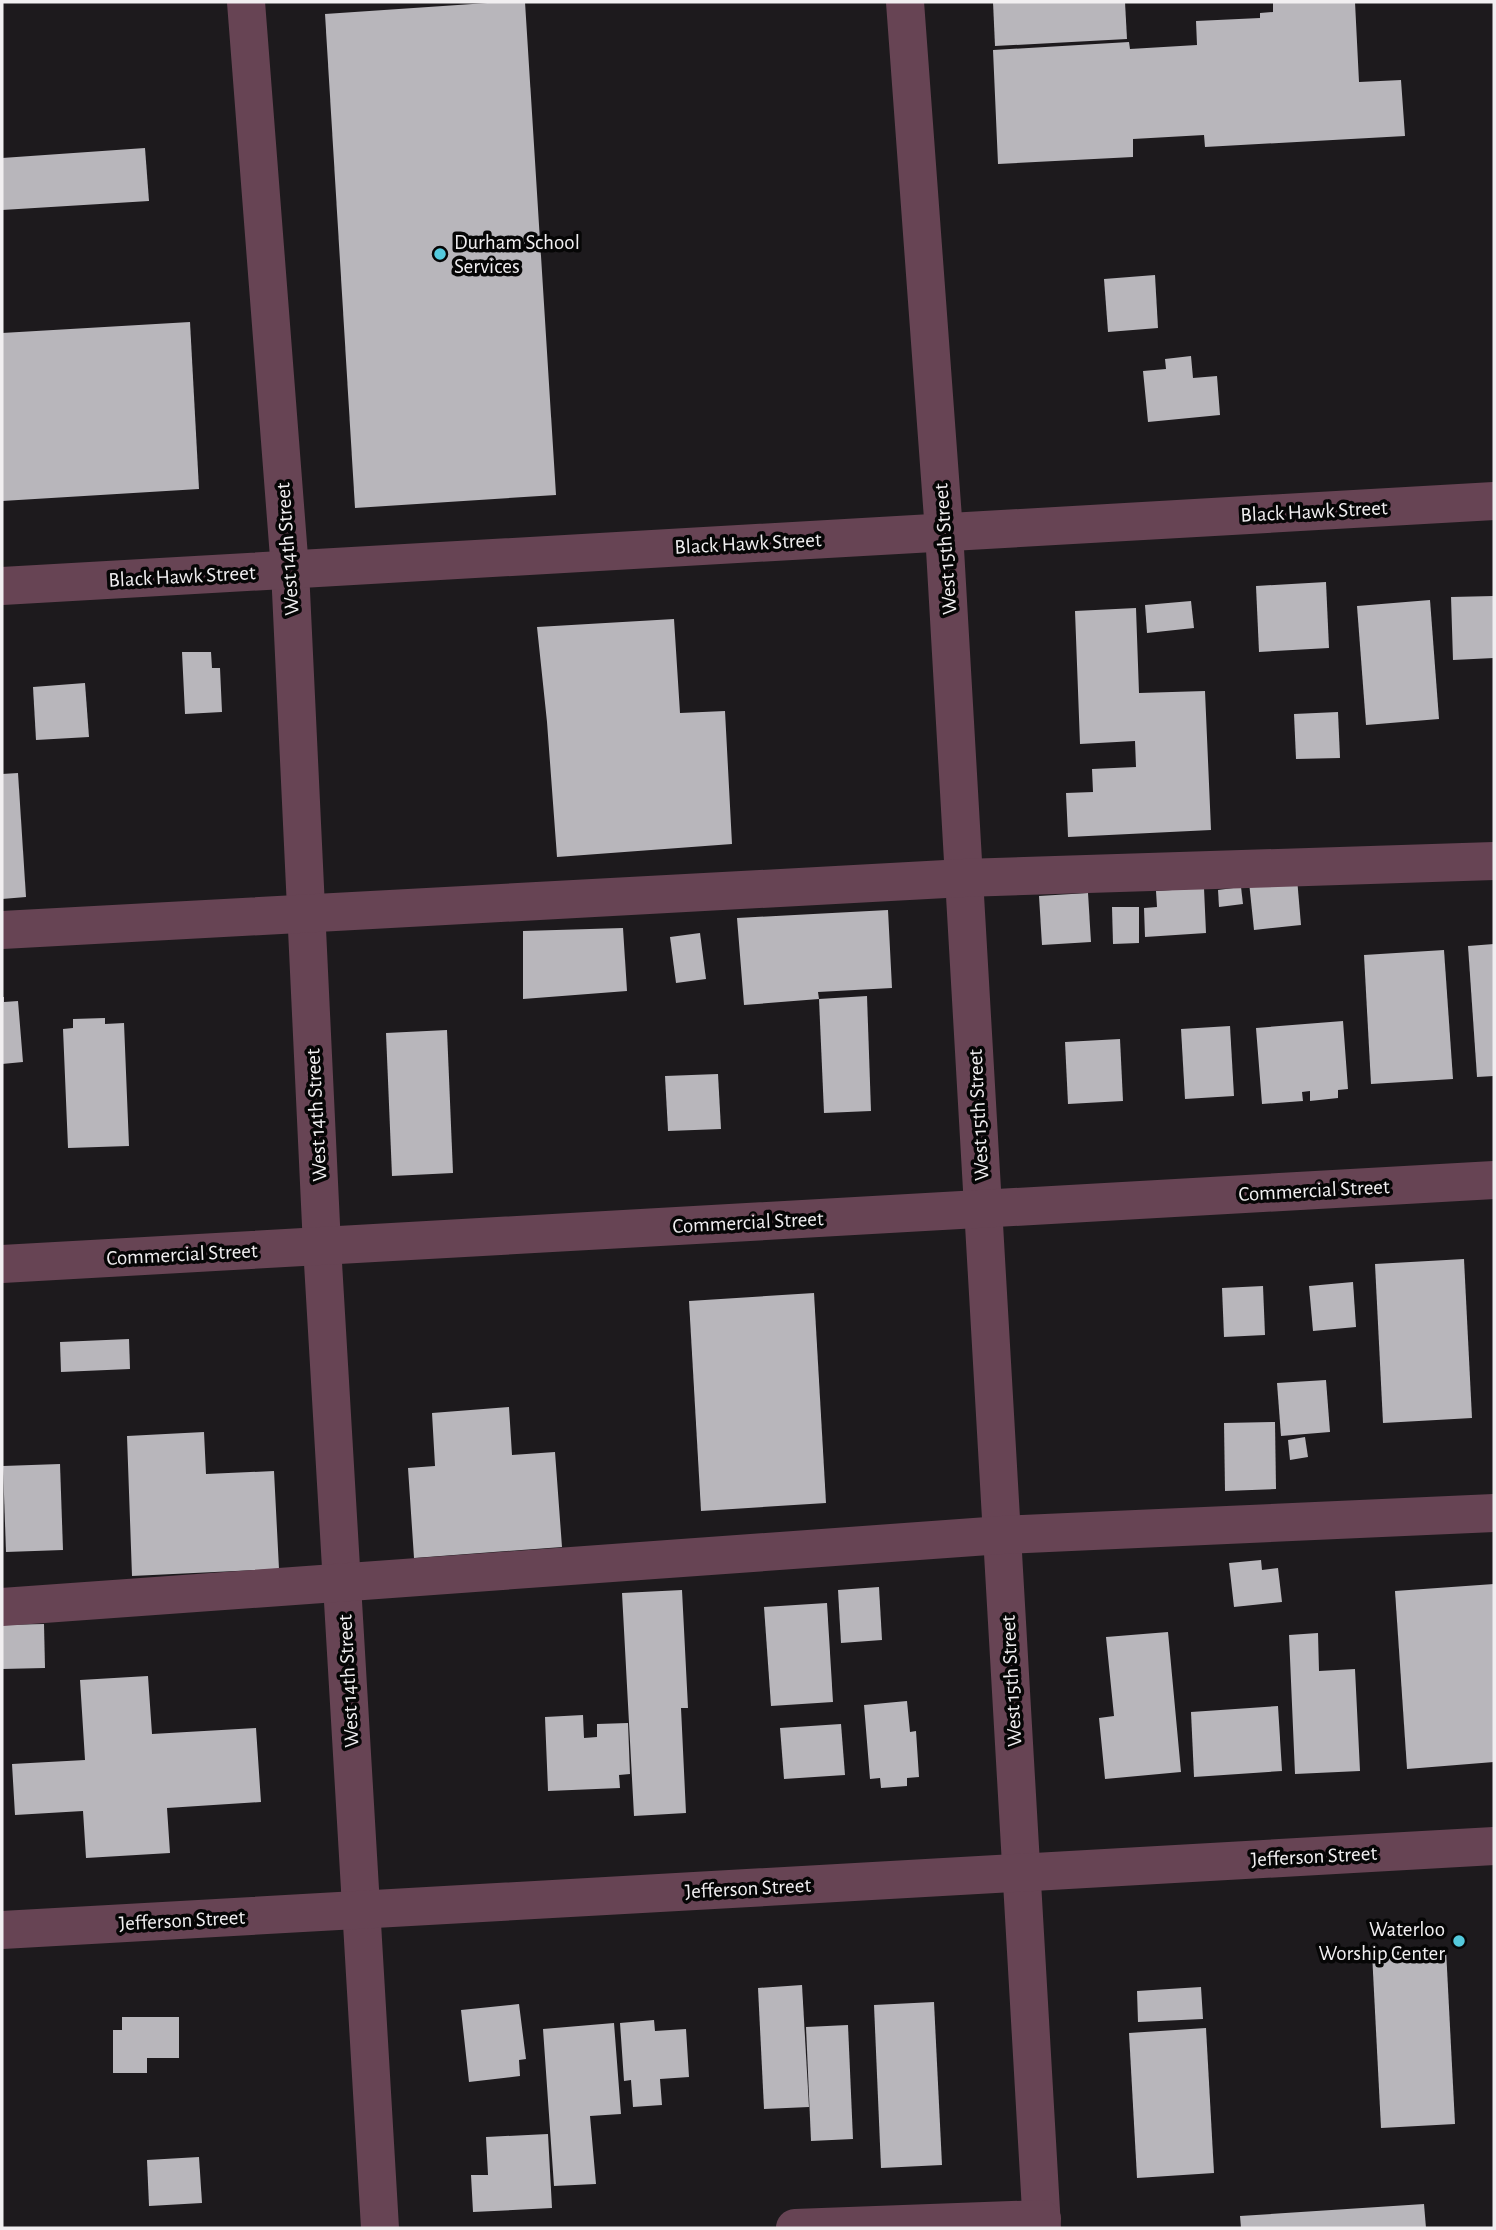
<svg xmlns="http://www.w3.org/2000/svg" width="1496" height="2230" font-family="'Alegreya Sans',sans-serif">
<rect width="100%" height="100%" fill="#1d1a1d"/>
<g fill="#b8b6bb">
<path d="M502 2H525L556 495 355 508 325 14Z"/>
<path d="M993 2H1125L1127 39 995 46Z"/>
<path d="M1273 2H1355L1359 82 1401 80 1405 136 1205 147 1204 135 1133 139V157L998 164 993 50 1129 42 1130 49 1197 45 1196 21 1260 18V13L1273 12Z"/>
<path d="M145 148 149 201 2 210V158Z"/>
<path d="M1155 275 1158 328 1108 332 1104 279Z"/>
<path d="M190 322 199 489 2 501V333Z"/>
<path d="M1191 356 1193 378 1217 376 1220 415 1148 422 1143 371 1166 369 1165 359Z"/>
<path d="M1326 582 1329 648 1259 652 1256 586Z"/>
<path d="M1494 596V658L1453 660 1451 597Z"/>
<path d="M1430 600 1439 719 1366 725 1357 606Z"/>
<path d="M1191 601 1194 628 1147 633 1145 605Z"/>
<path d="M1136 608 1139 693 1205 691 1211 830 1068 837 1066 793 1093 792 1092 769 1136 767 1135 741 1080 744 1075 611Z"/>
<path d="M674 619 680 713 725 711 732 844 557 857 547 722 537 627Z"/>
<path d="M182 652H211L212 668H220L222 712 185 714Z"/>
<path d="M85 683 89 737 36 740 33 687Z"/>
<path d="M1338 712 1340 758 1296 759 1294 714Z"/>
<path d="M18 773 26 897 2 899V774Z"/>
<path d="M1297 878 1301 925 1254 930 1249 882Z"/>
<path d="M1241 887 1243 904 1219 907 1218 890Z"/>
<path d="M1204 888 1206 933 1145 937 1144 908 1157 907 1156 891Z"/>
<path d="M1088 893 1091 942 1042 945 1039 896Z"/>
<path d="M1112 907H1139V943L1113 944Z"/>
<path d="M888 910 892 988 818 992 819 999 744 1005 737 918Z"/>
<path d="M623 928 627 991 523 999V931Z"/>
<path d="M700 933 706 979 676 983 670 937Z"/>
<path d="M1494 944V1076L1477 1077 1468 946Z"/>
<path d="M1444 950 1453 1079 1371 1084 1364 955Z"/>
<path d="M867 996 871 1111 824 1113 819 999Z"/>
<path d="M2 997H4V1002L18 1001 23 1062 2 1064Z"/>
<path d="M105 1018V1024L124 1023 129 1146 68 1148 63 1029 73 1028V1019Z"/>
<path d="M1343 1021 1348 1089 1338 1090V1098L1310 1101V1091L1302 1092 1303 1101 1262 1104 1256 1028Z"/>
<path d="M1230 1026 1234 1096 1185 1099 1181 1029Z"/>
<path d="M447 1030 453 1173 392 1176 386 1033Z"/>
<path d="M1120 1039 1123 1101 1068 1104 1065 1042Z"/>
<path d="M718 1074 721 1129 668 1131 665 1076Z"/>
<path d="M1464 1259 1472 1418 1383 1423 1375 1264Z"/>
<path d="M1353 1282 1356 1327 1313 1331 1309 1286Z"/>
<path d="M1263 1286 1265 1335 1224 1337 1222 1288Z"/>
<path d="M814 1293 826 1503 701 1511 689 1301Z"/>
<path d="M129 1339 130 1369 61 1372 60 1342Z"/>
<path d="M1326 1380 1330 1432 1281 1436 1277 1383Z"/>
<path d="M509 1407 512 1455 555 1452 562 1547 414 1558 408 1468 435 1466 432 1413Z"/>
<path d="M1275 1422 1276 1489 1225 1491 1224 1423Z"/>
<path d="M204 1432 206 1474 274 1471 279 1569 132 1576 127 1436Z"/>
<path d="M1305 1437 1308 1457 1290 1460 1288 1440Z"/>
<path d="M60 1464 63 1550 6 1552 3 1466Z"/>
<path d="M1261 1560 1262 1570 1278 1568 1282 1602 1234 1607 1229 1563Z"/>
<path d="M1494 1584V1762L1407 1769 1395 1591Z"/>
<path d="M879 1587 882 1640 841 1643 838 1590Z"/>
<path d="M682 1590 688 1708H681L686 1813 634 1816 622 1593Z"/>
<path d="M827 1603 833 1702 771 1706 764 1607Z"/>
<path d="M44 1624 45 1668 2 1669V1625Z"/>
<path d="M1168 1632 1181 1772 1105 1779 1099 1718 1114 1716 1106 1637Z"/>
<path d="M1318 1633 1319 1671 1355 1669 1360 1771 1295 1774 1289 1635Z"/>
<path d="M148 1676 152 1734 256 1728 261 1802 167 1808 170 1853 86 1858 83 1811 15 1815 12 1764 85 1760 80 1680Z"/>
<path d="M907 1701 910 1732 916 1731 919 1777 907 1778V1786L881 1788 880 1778 870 1779 864 1705Z"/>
<path d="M1278 1706 1282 1771 1194 1777 1191 1712Z"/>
<path d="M583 1715 584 1738 597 1737V1724L628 1723 630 1774 619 1775 620 1788 548 1791 545 1717Z"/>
<path d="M841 1724 845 1775 784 1779 780 1728Z"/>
<path d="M1446 1949 1455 2124 1381 2128 1372 1953Z"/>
<path d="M802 1985 809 2107 764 2109 758 1988Z"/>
<path d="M1201 1987 1203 2019 1138 2022 1137 1991Z"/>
<path d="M934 2002 942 2165 881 2168 874 2005Z"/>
<path d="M519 2004 526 2059 519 2060 520 2076 469 2082 461 2010Z"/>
<path d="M122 2017H179V2058H147V2073H113V2030H122Z"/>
<path d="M654 2020 655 2031 686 2029 689 2077 660 2079 662 2105 633 2107 631 2080 624 2081 620 2023Z"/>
<path d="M614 2023 621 2114 590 2116 596 2184 554 2186 543 2029Z"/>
<path d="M848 2025 853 2139 811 2141 806 2027Z"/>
<path d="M1206 2028 1214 2173 1137 2178 1129 2033Z"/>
<path d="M548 2134 552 2208 473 2212 471 2175H488L486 2137Z"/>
<path d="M199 2157 202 2203 149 2206 147 2160Z"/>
<path d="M1424 2204 1426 2228H1241L1240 2216Z"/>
</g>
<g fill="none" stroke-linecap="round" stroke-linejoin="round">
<g stroke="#674454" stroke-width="38">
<path d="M246 2 290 570 322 1246 380 2228"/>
<path d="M905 2 944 532 1042 2228"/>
<path d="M2 586 1494 501"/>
<path d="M2 930 964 878 1494 861"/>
<path d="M2 1264 1494 1180"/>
<path d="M2 1607 1002 1535 1494 1513"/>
<path d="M2 1930 1494 1846"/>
<path d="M795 2228 1042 2219"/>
</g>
</g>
<g fill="#54cadd" stroke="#060606" stroke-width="2.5">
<circle cx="440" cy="254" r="7"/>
<circle cx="1459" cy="1941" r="7"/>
</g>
<g text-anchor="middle" stroke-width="7" stroke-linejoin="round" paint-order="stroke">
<g font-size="21" fill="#f1eff1" stroke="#060606" text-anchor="start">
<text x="454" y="249">Durham School<tspan x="454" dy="24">Services</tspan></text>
<text x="1445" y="1936" text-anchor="end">Waterloo<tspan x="1445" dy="24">Worship Center</tspan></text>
</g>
<g font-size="21" fill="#f1eff1" stroke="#060606">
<text transform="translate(1314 511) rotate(-3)" y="7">Black Hawk Street</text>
<text transform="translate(748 543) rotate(-3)" y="7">Black Hawk Street</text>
<text transform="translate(287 549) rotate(-94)" y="7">West 14th Street</text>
<text transform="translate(945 549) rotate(-94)" y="7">West 15th Street</text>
<text transform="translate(182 576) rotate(-3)" y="7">Black Hawk Street</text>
<text transform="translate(316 1115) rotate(-93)" y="7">West 14th Street</text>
<text transform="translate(978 1115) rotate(-93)" y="7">West 15th Street</text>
<text transform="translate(1314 1190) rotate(-3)" y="7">Commercial Street</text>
<text transform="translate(748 1222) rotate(-3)" y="7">Commercial Street</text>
<text transform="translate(182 1254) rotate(-3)" y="7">Commercial Street</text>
<text transform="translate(348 1681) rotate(-93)" y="7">West 14th Street</text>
<text transform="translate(1011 1681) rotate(-93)" y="7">West 15th Street</text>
<text transform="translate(1314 1856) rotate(-3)" y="7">Jefferson Street</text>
<text transform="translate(748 1888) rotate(-3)" y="7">Jefferson Street</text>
<text transform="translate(182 1920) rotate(-3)" y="7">Jefferson Street</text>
</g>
</g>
<rect width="1496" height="2230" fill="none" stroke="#f1eff1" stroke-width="7"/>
</svg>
